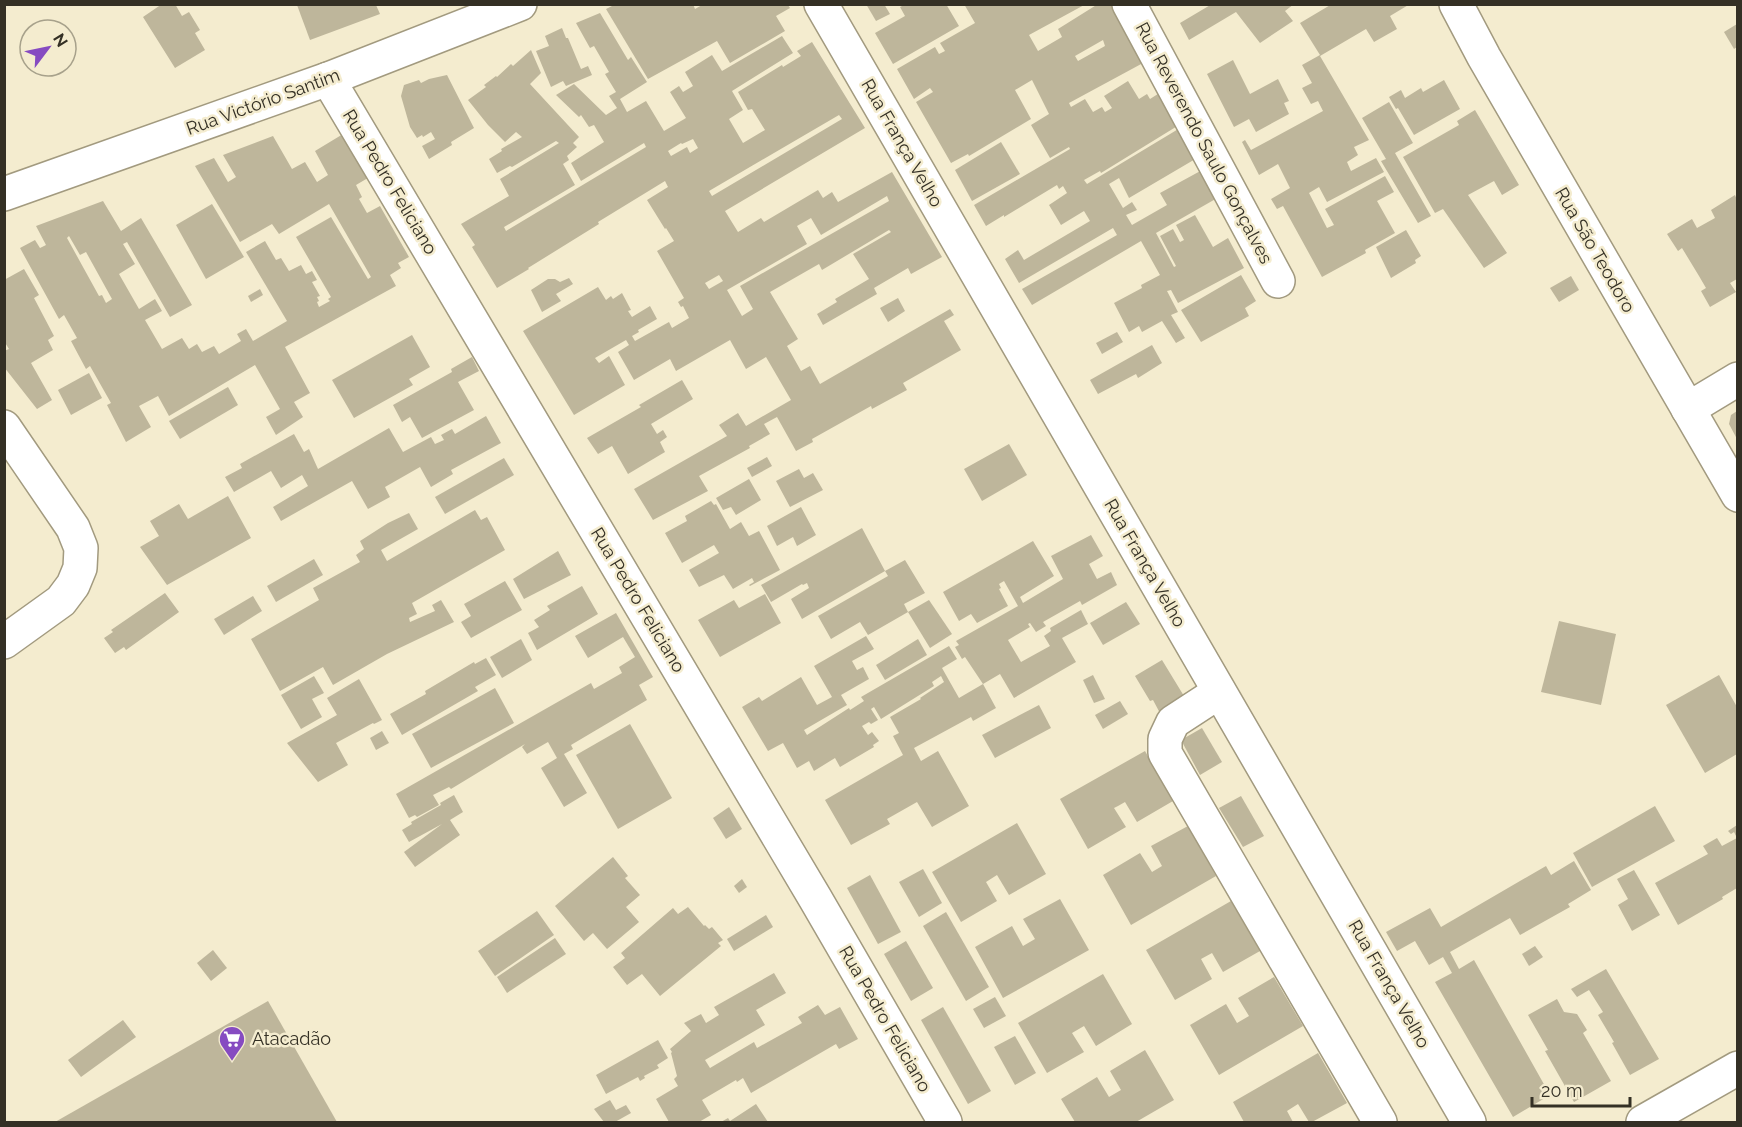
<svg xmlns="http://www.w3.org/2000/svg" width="1742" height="1127" font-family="Raleway,sans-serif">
<rect width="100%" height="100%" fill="#f4eccf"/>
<g fill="#beb69b" fill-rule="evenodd">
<path d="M162 4H175L182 16 189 12 200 30 195 33 205 50 175 68 143 17Z"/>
<path d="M616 4H693L695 9 702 5H788L790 8 776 16 785 31 730 63 717 41 648 79 606 9Z"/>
<path d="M866 4H884L890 14 876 21Z"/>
<path d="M906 4H946L959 26 893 64 875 33 905 16 900 7Z"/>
<path d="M964 4H1086L1029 35 1038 51 1062 37 1058 29 1098 4H1112L1143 63 1069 103 1071 107 1085 99 1093 112 1102 107 1105 112 1112 108 1104 96 1128 81 1139 99 1147 94 1150 99 1161 92 1179 125 1101 173 1100 171 1084 180 1087 184 1180 128 1197 158 1129 198 1119 178 1109 184 1123 208 1132 202 1137 210 1126 215 1132 225 1167 205 1160 193 1204 169 1219 197 1156 233 1174 267 1176 266 1160 236 1173 229 1180 242 1184 240 1176 225 1195 215 1213 247 1228 238 1244 268 1178 303 1171 290 1167 291 1178 312 1171 315 1185 338 1176 343 1162 321 1142 332 1139 326 1129 332 1114 303 1142 288 1141 285 1160 275 1141 241 1032 305 1022 289 1117 235 1113 228 1019 283 1005 259 1018 250 1024 260 1090 221 1084 211 1061 225 1049 205 1067 193 1063 186 1059 189 1057 185 1004 217V215L986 226 974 205 1070 149 1069 147 1050 158 1031 125 1049 114 1032 80 1015 90 1031 119 969 156 968 154 951 163 916 102 933 92 930 88 914 99 897 69 935 47 939 54 945 51 940 43 975 23ZM1103 40 1105 46 1078 61 1075 56Z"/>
<path d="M1212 4H1294L1285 11 1293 21 1260 43 1236 12 1189 40 1180 23Z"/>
<path d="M1332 4H1410L1390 16 1397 29 1374 42 1366 29 1320 56 1369 140 1354 147 1358 155 1347 162 1351 171 1376 158 1384 172 1327 202 1319 187 1309 193 1327 228 1334 225 1325 209 1385 176 1394 192 1377 201 1395 233 1365 250 1366 253 1322 277 1283 206 1277 209 1271 199 1290 188 1278 164 1259 175 1242 142 1245 140 1251 150 1323 111 1318 101 1311 104 1302 88 1312 83 1302 65 1320 55 1300 23Z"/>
<path d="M297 5H376L380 14 310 40Z"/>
<path d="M600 13 628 60 631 57 647 82 620 99 627 112 646 101 664 131 686 118 670 92 679 86 683 92 693 86 685 72 712 55 722 71 782 36 793 53 732 91 743 110 729 119 743 143 765 130 752 109 748 110 738 92 782 65 783 67 801 56 797 51 812 42 865 128 725 211 738 232 761 218 764 222 818 190 823 198 832 192 838 202 892 172 942 257 911 274 908 268 874 288 877 294 823 325 817 314 837 302 835 299 869 279 853 254 891 232 889 230 822 270 819 264 770 292 798 339 787 346 801 371 810 366 820 384 950 309 954 315 944 321 961 350 903 383 907 390 872 409 871 406 812 439 813 442 796 451 777 417 764 424 770 434 749 446 750 448 699 476 708 491 653 520 634 489 727 436 719 425 738 413 746 426 791 400 766 357 746 369 730 340 676 371 670 359 634 380 618 352 629 345 626 340 595 358 599 363 609 356 625 385 574 415 523 331 598 287 606 300 611 296 613 299 622 293 631 310 628 311 632 317 650 306 657 319 638 330 639 332 632 336 635 341 669 322 672 328 689 318 683 306 681 307 678 302 684 298 657 251 674 241 666 228 665 229 647 200 668 187 665 181 598 222 599 224 528 268 529 269 497 288 472 247 475 245 461 224 509 196 500 179 559 143 556 141 512 167 510 166 497 173 489 159 502 151 501 149 522 137 516 132 505 142 488 125 468 100 486 87 484 85 496 76 497 77 511 64 513 66 531 50 541 73 530 84 579 137 573 143 577 147 567 156 569 160 563 164 575 185 504 227 506 231 646 147 644 143 581 181 571 163 604 142 594 125 589 127 581 115 579 117 556 95 574 84 606 115 617 108 609 96 616 92 605 74 609 72 594 46 590 48 576 23ZM839 115 842 119 712 196 709 191ZM693 139 698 148 690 153 687 147 671 156 668 151 681 143 682 144ZM887 196 889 201 740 286 753 309 742 316 727 290 807 244 797 226 811 218 821 235ZM719 275 723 281 709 289 705 283Z"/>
<path d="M1737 24V47L1734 49 1724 32Z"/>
<path d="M562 28 566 38H568L581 69 588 66 592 75 566 86 563 81 551 87 536 51 549 46 545 36Z"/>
<path d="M1233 60 1250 94 1278 79 1289 101 1284 103 1289 114 1256 132 1249 119 1234 127 1207 74Z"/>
<path d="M447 75 474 128 451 142 452 145 429 159 422 146 435 139 431 132 423 137 422 135 417 138 410 127 401 96 404 85 419 80 421 83 429 79Z"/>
<path d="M1444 80 1460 109 1414 135 1398 108 1396 109 1389 97 1401 90 1405 98 1421 88 1423 92Z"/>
<path d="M1389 102 1413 143 1395 153 1431 216 1418 223 1381 161 1386 159 1362 118Z"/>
<path d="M1475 110 1519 185 1502 195 1494 181 1468 195 1507 253 1484 268 1443 209 1435 213 1403 157 1459 125 1457 121Z"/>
<path d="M348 131 373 175 356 185 362 197 359 199 367 213 380 206 409 257 398 263 401 268 390 275 396 286 285 347 310 393 294 402 303 417 276 435 266 417 280 409 255 365 169 416 158 396 139 406 151 427 126 442 107 405 111 403 90 366 86 369 71 341 77 338 64 315 59 319 20 248 35 240 40 248 46 245 36 226 103 201 121 231 141 218 192 305 170 317 127 242 123 244 135 264 119 274 139 309 155 299 162 311 145 320 162 349 182 338 189 349 197 344 202 352 214 346 219 354 241 341 237 334 246 329 253 341 287 321 246 252 265 241 276 260 281 258 289 271 301 265 306 274 312 271 317 280 312 282 320 296 317 297 319 301 317 302 319 307 330 301 328 299 331 297 296 237 331 217 368 279 371 277 329 204 279 234 272 224 240 242 195 166 214 158 228 182 236 177 223 155 273 136 292 169 305 162 317 182 328 175 315 151ZM69 236 80 255 86 252 112 299 106 303 102 295 99 296 67 238Z"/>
<path d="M1001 142 1020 174 972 201 955 170Z"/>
<path d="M1735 195 1737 200V279L1730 283 1736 292 1710 307 1701 291 1706 288 1699 276 1682 248 1678 251 1667 234 1692 219 1697 228 1715 218 1711 210Z"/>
<path d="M212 204 244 257 206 279 176 225Z"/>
<path d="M1406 230 1421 256 1415 260 1416 263 1391 278 1376 247Z"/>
<path d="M24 269 39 295 34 298 54 336 48 340 53 350 31 363 52 400 37 409 4 367V351L9 349 4 341V280Z"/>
<path d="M1241 275 1256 301 1245 308 1249 316 1201 342 1181 310Z"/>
<path d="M1571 276 1579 290 1559 302 1550 288Z"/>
<path d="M569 278 573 284 556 294 561 301 542 312 531 290 548 279H555L560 282Z"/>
<path d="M260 289 263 295 251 302 248 296Z"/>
<path d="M898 298 905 311 888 322 880 308Z"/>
<path d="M1117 332 1123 342 1102 354 1096 343Z"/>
<path d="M412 335 430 367 409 379 413 385 354 418 332 380Z"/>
<path d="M1152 345 1162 363 1138 378 1136 374 1098 394 1090 380Z"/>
<path d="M472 357 479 371 458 382 474 410 422 438 410 417 402 422 393 405 452 372 451 369Z"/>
<path d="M89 373 102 398 71 415 58 390Z"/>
<path d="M682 380 693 399 651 424 657 434 663 430 667 437 660 442 665 452 628 474 612 446 598 454 587 438 641 407 639 405Z"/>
<path d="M228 387 238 405 180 439 169 421Z"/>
<path d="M1737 411V439L1729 424 1731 415Z"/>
<path d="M486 416 501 443 451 470 453 474 431 487 420 467 385 487 390 497 368 509 352 481 281 521 273 507 308 486 302 475 281 488 271 471 234 492 225 477 242 468 240 464 294 434 304 452 309 449 318 469 389 428 403 452 431 437 435 444 444 440 441 435 452 429 455 434Z"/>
<path d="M1009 444 1027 475 982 501 964 469Z"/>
<path d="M767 457 772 466 752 477 747 468Z"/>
<path d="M504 458 514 475 445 514 435 497Z"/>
<path d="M799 469 804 478 813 473 823 490 790 507 776 481Z"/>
<path d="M749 479 761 500 736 515 731 507 723 510 716 498Z"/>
<path d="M228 496 251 538 167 585 140 547 159 536 150 521 179 504 188 519Z"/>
<path d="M711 501 714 505 716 504 730 529 741 522 749 536 759 531 780 570 750 586 749 585 754 582 752 578 733 589 724 575 699 587 689 570 719 553 714 545 682 563 665 533 687 521 685 516Z"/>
<path d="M801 507 816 535 797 546 793 537 777 546 767 526Z"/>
<path d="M475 510 481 520 487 517 505 550 412 603 417 614 409 618 410 622 435 611 432 605 441 600 454 622 387 654 333 685 323 667 280 691 251 639 319 600 313 588 360 562 356 555 364 549 360 541 388 523 409 513 418 529 381 550 387 561Z"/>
<path d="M862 528 885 571 802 619 791 599 809 588 807 583 803 585 802 584 771 602 761 585Z"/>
<path d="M1091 535 1103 556 1089 564 1097 579 1111 572 1117 585 1082 605 1080 601 1043 622 1046 626 1036 632 1030 623 1028 624 1030 627 1008 640 1021 662 1050 646 1044 636 1051 631 1050 628 1081 610 1088 624 1062 638 1076 662 1014 698 1000 674 983 684 965 657 962 659 955 647 959 645 956 641 1018 606 1004 581 999 584 1001 588 999 589 1008 606 977 623 971 614 959 621 943 592 1033 541 1054 576 1020 597 1023 603 1063 579 1051 556Z"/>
<path d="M558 551 571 575 524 599 513 579Z"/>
<path d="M314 559 323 575 276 602 267 586Z"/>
<path d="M905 560 925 593 904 604 908 612 868 635 860 622 831 639 818 616 888 576 885 571Z"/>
<path d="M505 581 522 610 471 638 461 622 471 616 464 604Z"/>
<path d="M582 586 598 614 537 650 528 633 539 627 534 620 550 610 547 606Z"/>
<path d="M165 593 179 612 126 650 124 647 115 653 104 638 113 632 111 630Z"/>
<path d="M765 594 781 623 720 657 698 620 734 600 739 608Z"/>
<path d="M253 596 262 611 224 635 214 619Z"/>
<path d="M929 600 952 634 930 648 908 612Z"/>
<path d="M1126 602 1140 624 1103 645 1090 623Z"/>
<path d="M616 613 653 677 639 685 647 700 571 745 573 749 564 754 587 793 564 807 541 768 557 758 548 742 527 754 522 747 525 744 451 789 449 787 433 795 439 805 417 817 415 815 409 818 396 794 591 683 594 689 622 673 619 667 635 657 623 637 588 658 575 636Z"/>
<path d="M1559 621 1616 634 1601 705 1541 692Z"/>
<path d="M866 636 874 649 852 661 857 670 863 667 869 679 841 695 847 705 804 730 807 735 849 708 850 710 864 701 861 697 949 646 957 659 942 668 959 698 983 684 996 708 973 721 971 717 914 748 921 761 938 751 969 806 932 827 917 802 887 819 890 824 851 845 825 800 903 755 893 736 899 733 890 717 921 699 920 698 944 682 941 676 932 682 934 686 881 719 874 707 871 709 878 720 871 724 869 722 862 726 868 735 872 732 879 741 873 745 874 747 840 767 835 758 814 771 809 761 797 768 783 743 768 751 742 707 759 697 762 701 801 677 817 705 832 697 814 666Z"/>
<path d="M521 639 532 660 502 678 490 657Z"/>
<path d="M918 639 927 655 885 680 876 665Z"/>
<path d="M486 658 496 675 475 687 478 691 402 735 390 714 426 694 425 691 474 662 475 664Z"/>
<path d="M1162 660 1187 701 1161 715 1153 700 1150 701 1135 676Z"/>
<path d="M1093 675 1105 699 1094 703 1083 680Z"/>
<path d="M1719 675 1737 707V754L1705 773 1666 705Z"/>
<path d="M314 676 324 693 312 699 322 717 301 729 281 695Z"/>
<path d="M359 679 382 720 374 724 373 723 336 743 348 765 318 782 287 743 337 715 327 698Z"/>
<path d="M495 688 514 723 431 768 412 734Z"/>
<path d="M1120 701 1128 714 1103 729 1095 715Z"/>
<path d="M1039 705 1051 728 995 758 982 735Z"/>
<path d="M630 724 672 798 618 829 576 755Z"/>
<path d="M1202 728 1222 762 1200 775 1181 740Z"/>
<path d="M382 731 389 743 376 750 370 738Z"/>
<path d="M1145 751 1173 801 1137 822 1125 802 1118 806 1114 808 1126 827 1088 849 1060 799Z"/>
<path d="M454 795 463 812 450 820 460 835 415 867 404 852 442 824 409 842 402 830 412 824 411 822 441 805 440 803Z"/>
<path d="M1241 796 1264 836 1243 847 1219 808Z"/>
<path d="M1655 806 1675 841 1592 887 1573 853Z"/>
<path d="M729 807 742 829 726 839 713 818Z"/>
<path d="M1017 823 1046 874 1009 895 997 875 986 882 997 901 961 922 932 872Z"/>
<path d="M1737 825V888L1722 897 1723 899 1678 925 1655 883 1708 854 1703 846 1717 838 1722 846 1737 838 1734 832 1731 834 1728 831Z"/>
<path d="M1188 826 1216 876 1131 925 1103 875 1140 853 1152 872 1162 866 1151 846Z"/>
<path d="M613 857 628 876 625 878 640 895 626 907 639 922 607 949 593 933 584 941 555 906Z"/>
<path d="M1574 861 1591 890 1568 904 1570 907 1520 935 1510 918 1450 952 1459 969 1474 960 1550 1095 1513 1117 1435 982 1452 973 1443 957 1429 965 1415 941 1397 951 1386 932 1430 908 1441 927 1546 866 1551 875Z"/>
<path d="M923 869 942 903 919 917 899 882Z"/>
<path d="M1634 870 1660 915 1632 931 1618 905 1628 899 1617 879Z"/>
<path d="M870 875 901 932 878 944 847 888Z"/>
<path d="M742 879 747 887 739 893 734 886Z"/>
<path d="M1060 899 1089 950 1003 998 975 947 1012 926 1023 946 1035 939 1023 919Z"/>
<path d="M1231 901 1260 951 1223 972 1212 953 1201 959 1212 979 1175 1000 1146 950Z"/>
<path d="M688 907 704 926 705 925 709 929 712 927 723 940 718 943 721 946 660 996 642 974 627 985 613 967 625 958 621 953 673 908 678 914Z"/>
<path d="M537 911 554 935 495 976 478 951Z"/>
<path d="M946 912 989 987 966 1001 923 926Z"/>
<path d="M766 915 773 927 734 951 727 939Z"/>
<path d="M555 938 566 954 507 993 497 977Z"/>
<path d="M906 941 933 988 911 1001 884 954Z"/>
<path d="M1535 946 1543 957 1529 966 1522 954Z"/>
<path d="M213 950 227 968 211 981 197 963Z"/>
<path d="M1606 969 1659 1059 1630 1075 1612 1043 1614 1042 1598 1015 1603 1012 1589 990 1577 997 1571 989Z"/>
<path d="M774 973 786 993 756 1010 765 1025 705 1060 710 1068 754 1042 757 1048 802 1023 798 1017 818 1005 825 1015 840 1007 858 1039 839 1049 836 1044 751 1093 743 1078 737 1082 736 1080 702 1100 711 1115 699 1122H669L656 1099 678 1086 674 1079 677 1076 671 1053 672 1052 670 1049 691 1031 684 1023 701 1014 706 1023 719 1015 714 1007Z"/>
<path d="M1103 974 1132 1024 1096 1046 1084 1026 1072 1033 1084 1052 1047 1073 1018 1023Z"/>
<path d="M1274 977 1303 1026 1219 1075 1190 1025 1226 1004 1237 1023 1249 1016 1238 998Z"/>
<path d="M995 997 1006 1016 984 1028 973 1009Z"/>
<path d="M1557 999 1564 1012 1577 1014 1587 1030 1583 1033 1611 1081 1574 1102 1545 1051 1548 1050 1528 1015Z"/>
<path d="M268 1001 337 1122H55Z"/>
<path d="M943 1007 991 1091 968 1104 921 1020Z"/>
<path d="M123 1020 136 1037 81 1077 68 1060Z"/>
<path d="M1015 1036 1036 1073 1015 1085 994 1047Z"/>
<path d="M658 1040 668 1058 657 1065 659 1068 644 1076 645 1078 640 1081 638 1077 606 1094 596 1075Z"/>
<path d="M1145 1050 1174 1100 1136 1122H1075L1061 1099 1097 1077 1109 1097 1121 1090 1110 1071Z"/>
<path d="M1318 1053 1347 1103 1312 1122H1309L1298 1104 1287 1111 1293 1122H1244L1233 1102Z"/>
<path d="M610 1100 616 1110 626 1105 631 1113 615 1122H604L594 1109Z"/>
<path d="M756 1104 768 1122H721L728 1118 730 1121Z"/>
</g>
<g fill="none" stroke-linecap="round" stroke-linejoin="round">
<g stroke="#a29a7f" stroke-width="36">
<g id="minor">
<path d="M821 4 1469 1122"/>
<path d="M1129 4 1278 281"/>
<path d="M328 79 815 898 945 1122"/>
<path d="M4 194 328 79 520 4"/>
<path d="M4 427 73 528 81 548 80 568 73 585 61 601 4 642"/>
<path d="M1219 692 1173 722 1165 739V753L1380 1122"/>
</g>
</g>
<g stroke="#a29a7f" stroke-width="36">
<path id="tertiary" d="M1688 409 1738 379"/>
</g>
<g stroke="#a29a7f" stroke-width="36">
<g id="secondary">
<path d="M1456 4 1484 57 1738 495"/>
<path d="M1643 1122 1738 1068"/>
</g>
</g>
<use href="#minor" stroke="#fff" stroke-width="33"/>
<use href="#tertiary" stroke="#fff" stroke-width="33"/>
<use href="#secondary" stroke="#fff" stroke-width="33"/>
</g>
<defs>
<g id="supermarket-pin" transform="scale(1.35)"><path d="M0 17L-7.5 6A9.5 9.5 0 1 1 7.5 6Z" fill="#864bc1" stroke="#f4eccf"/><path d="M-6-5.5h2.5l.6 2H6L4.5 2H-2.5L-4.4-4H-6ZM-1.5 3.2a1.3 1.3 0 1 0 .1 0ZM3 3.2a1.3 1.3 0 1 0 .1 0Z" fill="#fff"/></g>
</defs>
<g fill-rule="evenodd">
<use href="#supermarket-pin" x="232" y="1039"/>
</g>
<g text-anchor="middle" stroke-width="5" stroke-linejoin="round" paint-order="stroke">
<g font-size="18" fill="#343025" stroke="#f4eccf">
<text transform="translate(263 102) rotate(-20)" y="6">Rua Victório Santim</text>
<text transform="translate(902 143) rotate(60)" y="6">Rua França Velho</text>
<text transform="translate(1204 143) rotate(62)" y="6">Rua Reverendo Saulo Gonçalves</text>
<text transform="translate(390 182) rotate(59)" y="6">Rua Pedro Feliciano</text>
<text transform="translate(1595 250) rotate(60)" y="6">Rua São Teodoro</text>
<text transform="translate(1145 563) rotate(60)" y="6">Rua França Velho</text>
<text transform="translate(638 600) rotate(59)" y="6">Rua Pedro Feliciano</text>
<text transform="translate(1389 984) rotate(60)" y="6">Rua França Velho</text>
<text transform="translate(885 1019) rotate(60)" y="6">Rua Pedro Feliciano</text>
</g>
<g font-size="18" fill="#343025" stroke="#f4eccf" text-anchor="start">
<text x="252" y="1045">Atacadão</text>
</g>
</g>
<rect width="1742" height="1127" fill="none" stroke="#343025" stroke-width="12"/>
<g transform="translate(48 48) rotate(58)"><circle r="28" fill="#f4eccf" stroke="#a7a18b" stroke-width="1.5"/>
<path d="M0-4.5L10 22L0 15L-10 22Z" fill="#864bc1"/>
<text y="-9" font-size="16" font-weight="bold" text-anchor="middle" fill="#343025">N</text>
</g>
<path d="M1532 1097v9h98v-9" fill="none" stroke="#343025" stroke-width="3"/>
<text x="1541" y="1097" font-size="18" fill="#343025" stroke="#f4eccf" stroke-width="4.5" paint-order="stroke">20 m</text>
</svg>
